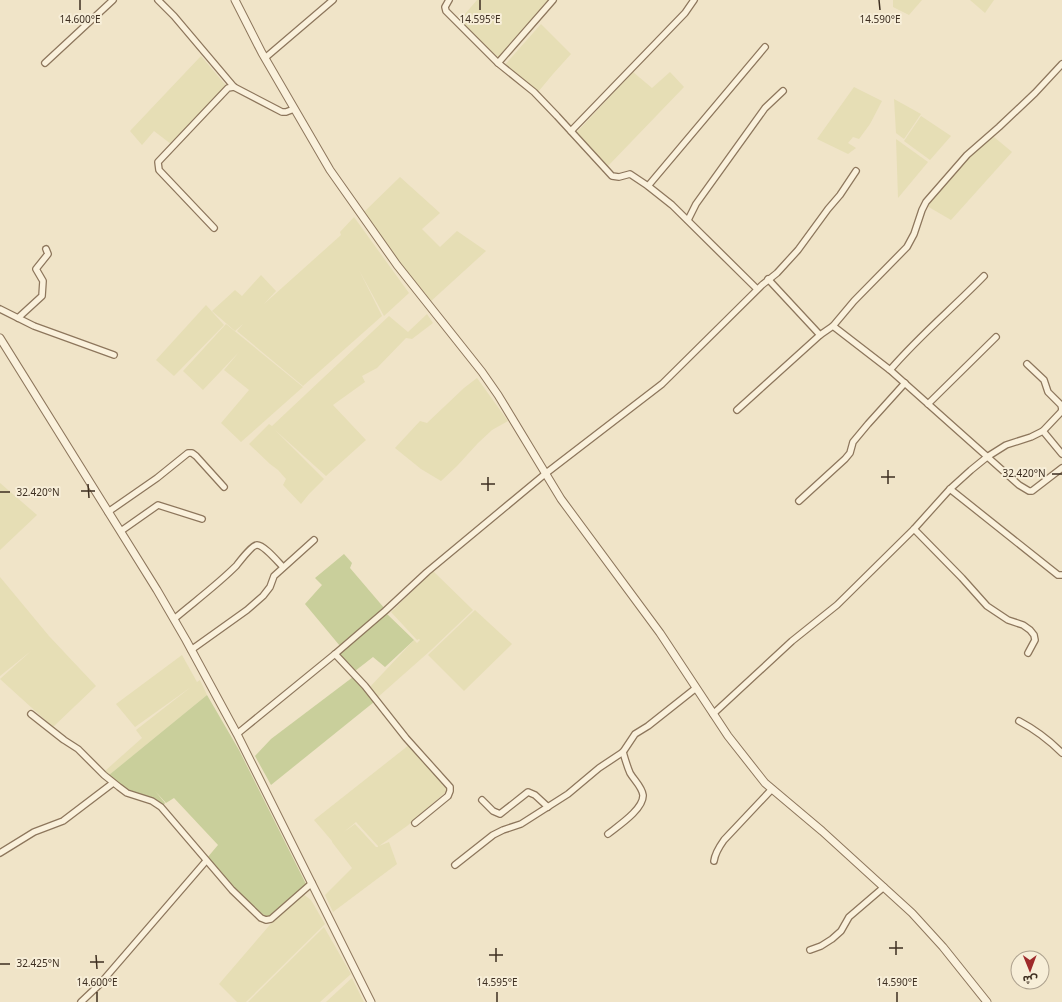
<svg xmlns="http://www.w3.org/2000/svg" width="1062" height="1002" font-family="Georgia,'Noto Sans Arabic',serif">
<rect width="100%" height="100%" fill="#f0e4c8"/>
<g fill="#e6deb5" fill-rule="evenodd">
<path d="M477 0H552L499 58 459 21Z"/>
<path d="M893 0H922L909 15 893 7Z"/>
<path d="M970 0H994L985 13Z"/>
<path d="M541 24 571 54 553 74 538 92 503 67Z"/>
<path d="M201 56 228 88 171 144 154 131 142 145 130 131Z"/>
<path d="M633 72 652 88 670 72 684 87 607 167 576 133Z"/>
<path d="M854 87 882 101 870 124 859 139 853 137 848 143 856 148 848 154 817 139Z"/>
<path d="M894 99 921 114 904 139 896 133Z"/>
<path d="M921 116 951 136 930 160 904 141Z"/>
<path d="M994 137 1012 152 951 220 927 206 937 192 974 150Z"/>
<path d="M896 139 928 162 898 198Z"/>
<path d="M400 177 440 213 422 229 440 247 457 231 486 251 430 302 363 213Z"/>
<path d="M354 217 409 293 384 316 359 270 382 316 303 386 237 331 243 324 235 331 212 311 235 290 242 296 261 275 276 291 264 304 341 235 340 232Z"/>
<path d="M206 305 224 325 174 376 156 360Z"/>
<path d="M427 314 433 323 412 339 406 338 377 368 362 376 365 382 333 405 366 440 326 476 275 430 324 479 309 494 301 504 283 485 286 479 278 470 270 464 249 444 269 424 272 426 389 316 408 332Z"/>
<path d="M226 324 303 387 241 442 221 423 249 390 224 370 239 352 203 390 183 371Z"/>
<path d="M477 378 508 421 492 430 478 443 457 466 441 481 421 469 395 448 420 421 427 423 464 388Z"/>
<path d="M0 483 37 515 0 550Z"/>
<path d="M433 571 473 610 430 651 378 697 369 688 414 640 417 643 420 640 419 639 417 640 391 612Z"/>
<path d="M0 577 49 636 96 686 53 727 0 679 31 651 0 676Z"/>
<path d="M475 610 512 644 464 691 428 655Z"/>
<path d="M182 655 197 682 200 680 207 695 109 775 105 771 142 738 136 730 191 687 135 727 116 704Z"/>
<path d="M409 745 448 790 407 826 379 846 389 842 397 864 333 912 325 895 352 868 332 842V841L314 820ZM356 822 378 846V847H376L355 824 344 832Z"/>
<path d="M303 894 311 900 325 924 246 1002H237L219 984 274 920Z"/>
<path d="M324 927 351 974 320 1002H248Z"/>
<path d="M352 978 364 1002H326Z"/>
</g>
<g fill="#c9cf9b">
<path d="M344 554 352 563 350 568 385 609 340 646 305 604 322 585 315 578Z"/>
<path d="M387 614 414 640 385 667 373 657 355 671 338 654Z"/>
<path d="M353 677 374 702 271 785 255 756 271 739Z"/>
<path d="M207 695 239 750 306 884 269 917H266L228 883 207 858 218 845 174 798 166 803 155 791 165 803 163 806 119 785 109 775Z"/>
</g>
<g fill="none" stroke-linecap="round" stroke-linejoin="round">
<g stroke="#8d765c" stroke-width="8">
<g id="minor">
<path d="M158 0 174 16 234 87 282 112H286L294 109"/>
<path d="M449 0 445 7 446 11 498 63 534 92 557 116 612 176 619 177 630 174 648 186 672 205 757 289"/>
<path d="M265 58 333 0"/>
<path d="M45 63 113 0"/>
<path d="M498 63 553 0"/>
<path d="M571 131 685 13 694 0"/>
<path d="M648 186 765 47"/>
<path d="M688 220 696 204 765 108 783 91"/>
<path d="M214 228 159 170 158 162 228 88 234 87"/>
<path d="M768 279 820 335 833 326 890 370 1019 485 1029 491H1032L1062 468"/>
<path d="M0 309 34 326 114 355"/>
<path d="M18 318 42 296 43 281 36 269 48 254 46 249"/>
<path d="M833 326 854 301 907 247 914 234 922 210 926 202 967 155 999 127 1035 93 1062 64"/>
<path d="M1027 364 1044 380 1048 392 1061 405 1062 409"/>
<path d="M890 370C919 336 953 308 984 276"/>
<path d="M928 404 996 337"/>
<path d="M737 410 820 335"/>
<path d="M1043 431 1061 412 1062 409"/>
<path d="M950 489 1058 575H1062"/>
<path d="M799 501 845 459 850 453 853 442 868 424 905 383"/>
<path d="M108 512 157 478 188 453H192L196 456 224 487"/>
<path d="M914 529 962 578 987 606 1008 620 1023 625 1030 630 1034 635 1035 640 1028 653"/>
<path d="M121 531 158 505 202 519"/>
<path d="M174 619C194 602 217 585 236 566 240 561 252 545 257 545 264 545 278 562 283 567"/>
<path d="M191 650 247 610 263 596 270 587 274 576 314 540"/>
<path d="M335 654 365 686 406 738 450 787V791L448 796 415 823"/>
<path d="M31 714 64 740 78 749 104 775 119 787 127 793 152 801 161 807 232 890 261 918 266 920 271 919 312 883"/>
<path d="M713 714 792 641 837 605 914 529 950 489 971 470 987 457 1006 445 1031 437 1043 431 1062 454"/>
<path d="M1019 721C1036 730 1049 740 1062 753"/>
<path d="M237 734 335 654 385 611 427 572 545 474 662 384 762 285 777 273 798 250 828 209 840 195 856 171"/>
<path d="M482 800 493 811 500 814 528 792 535 795 548 807"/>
<path d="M608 834C618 826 644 809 643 795 642 787 634 780 630 773 627 766 625 759 623 752"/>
<path d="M0 853 34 832 63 821 113 783"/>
<path d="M714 861C715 853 719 847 724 840L772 789"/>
<path d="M455 865 493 835 503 830 521 824 568 794 599 768 623 752 635 734 648 726 696 688"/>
<path d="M810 950 821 946 832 939 841 931 849 917 884 887"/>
<path d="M81 1002 99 985 206 861"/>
</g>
</g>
<g stroke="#8d765c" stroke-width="9">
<g id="tertiary">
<path d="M235 0 262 53 330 170 397 265 482 372 498 395 561 499 660 633 728 736 765 783 822 831 912 913 943 947 987 1002"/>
<path d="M0 338 157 590 186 640 237 734 371 1002"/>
</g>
</g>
<use href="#minor" stroke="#faf1dc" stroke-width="5.5"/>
<use href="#tertiary" stroke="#faf1dc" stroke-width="7"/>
</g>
<path fill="none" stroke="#3d2e20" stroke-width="1.5" d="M80 0V10M480 0V10M879 0 880 10M888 470V484M1052 474H1062M488 477V491M881 477H895M88 484 89 498M481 484H495M81 491H95M0 492H10M896 941V955M496 948V962M889 948H903M96 955 97 969M489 955H503M90 962H104M0 964H10M97 992V1002M497 992V1002M897 992V1002"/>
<g font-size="10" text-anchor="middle" fill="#3d2e20" stroke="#f7eed8" stroke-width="4" stroke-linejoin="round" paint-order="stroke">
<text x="80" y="23">14.600°E</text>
<text x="480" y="23">14.595°E</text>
<text x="880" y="23">14.590°E</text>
<text x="1024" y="477">32.420°N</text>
<text x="38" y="496">32.420°N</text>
<text x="38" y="967">32.425°N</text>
<text x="97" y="986">14.600°E</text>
<text x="497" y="986">14.595°E</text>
<text x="897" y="986">14.590°E</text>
</g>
<g transform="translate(1030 970) rotate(179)"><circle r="19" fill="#f7eed8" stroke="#ada18e"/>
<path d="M0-3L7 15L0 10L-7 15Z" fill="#9e2a2b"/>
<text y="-6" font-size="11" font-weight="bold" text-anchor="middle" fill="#3d2e20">ش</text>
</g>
</svg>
